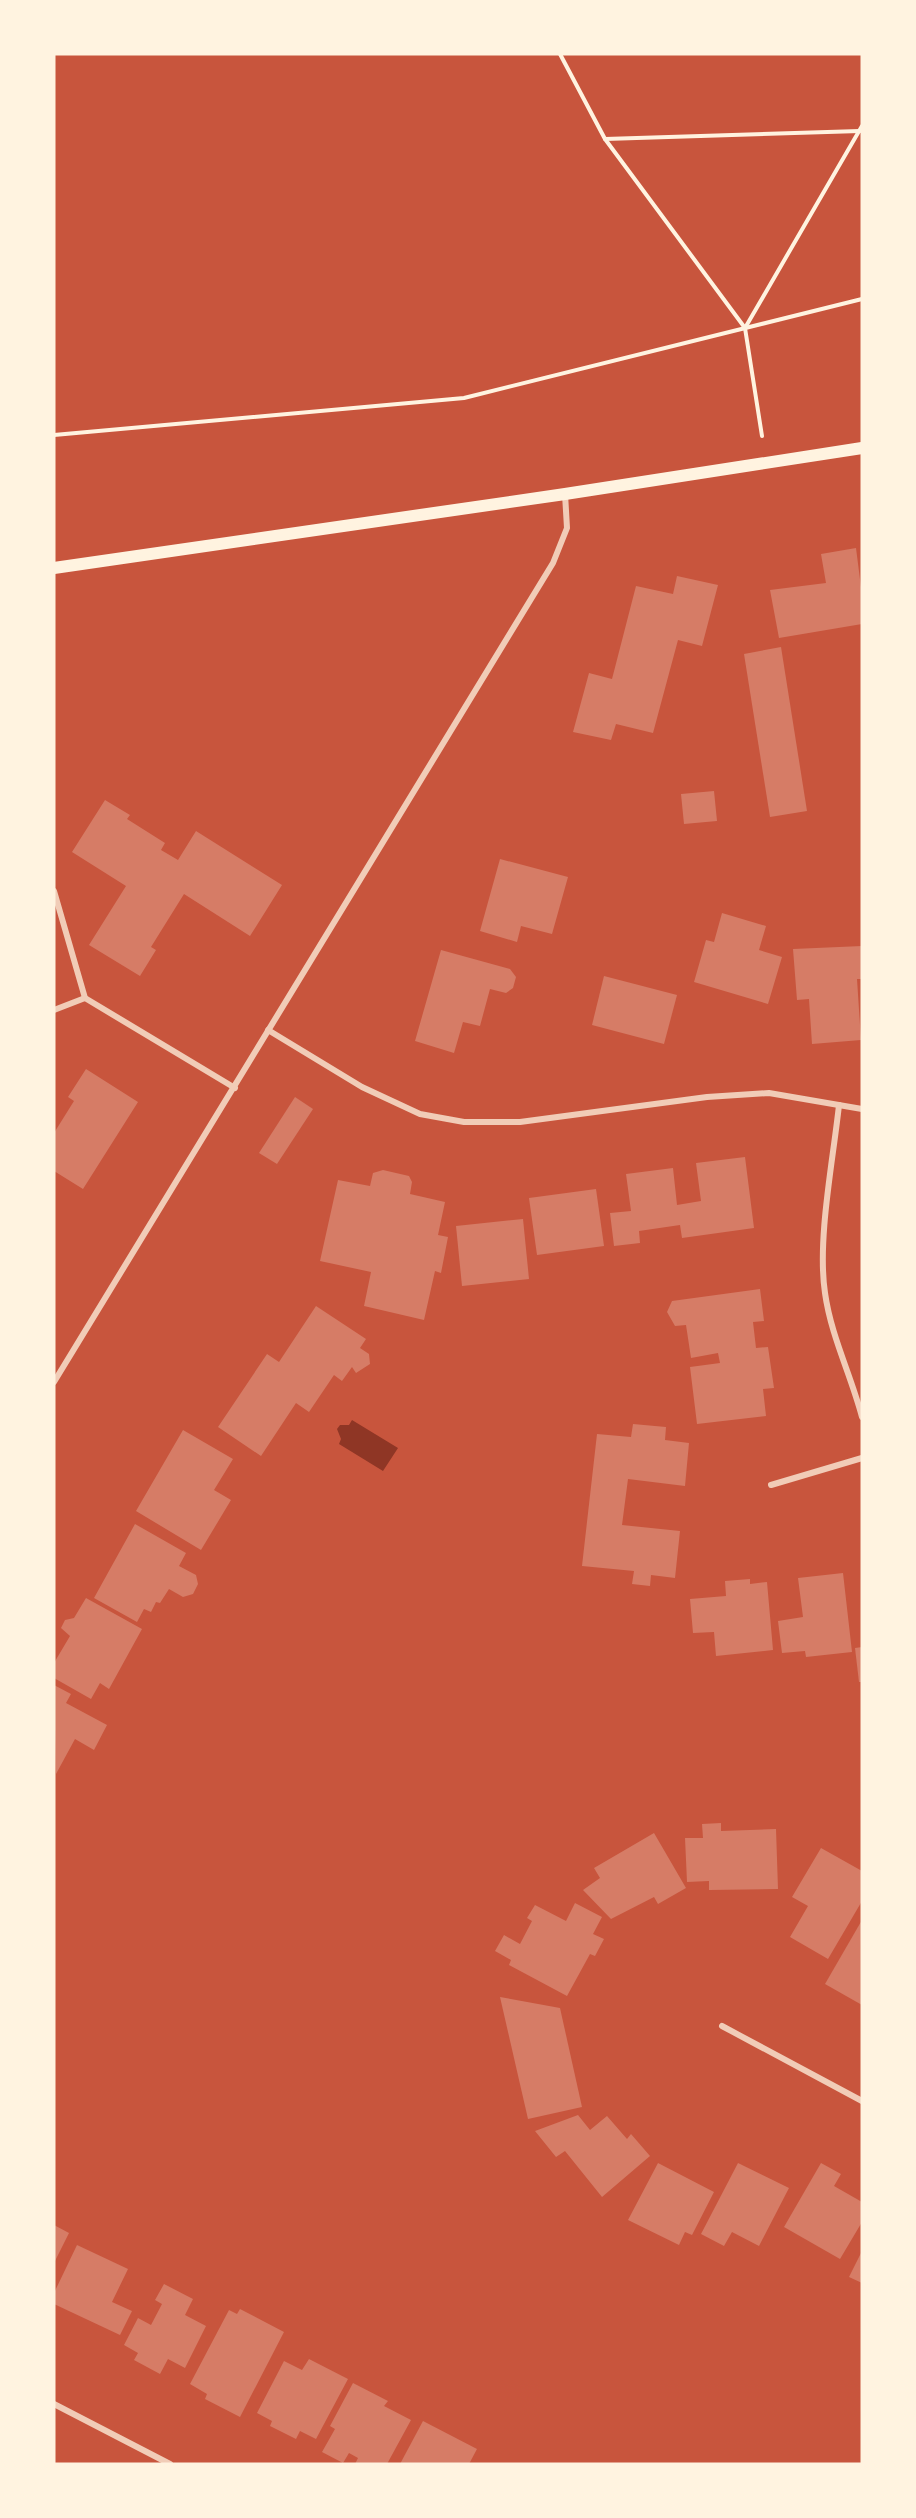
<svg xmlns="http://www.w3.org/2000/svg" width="916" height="2518" font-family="'Source Sans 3',sans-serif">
<rect width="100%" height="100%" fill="#c8553d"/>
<path fill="#8f3625" d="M352 1420 398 1448 383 1471 339 1444 341 1439 337 1429 340 1425H349Z"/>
<g fill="#d67c66">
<path d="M856 548 862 595V624L779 638 770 590 826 583 821 554Z"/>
<path d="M677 576 718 585 702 646 678 640 653 733 616 724 611 740 573 732 589 673 612 679 636 586 673 594Z"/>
<path d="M781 647 807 811 770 817 744 654Z"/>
<path d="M714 791 717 821 684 824 681 794Z"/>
<path d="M105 800 130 815 127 819 165 843 161 850 178 860 196 831 282 885 250 936 184 894 151 947 156 950 140 976 89 945 126 886 72 852Z"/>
<path d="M500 859 568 877 552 934 521 926 517 942 480 931Z"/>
<path d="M722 913 766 926 759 950 782 957 768 1004 694 982 706 940 714 942Z"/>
<path d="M862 946V979H857L861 1040 812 1044 809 999 797 1000 793 949Z"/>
<path d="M441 950 510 969 516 977 513 988 506 993 490 989 480 1026 463 1022 454 1053 415 1041Z"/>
<path d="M604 976 677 995 664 1044 592 1025Z"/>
<path d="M86 1069 138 1102 83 1189 54 1171V1133L74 1101 68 1097Z"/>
<path d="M295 1097 313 1109 277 1164 259 1153Z"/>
<path d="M745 1157 754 1228 682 1238 680 1225 639 1231 640 1243 614 1246 610 1213 631 1211 626 1174 673 1168 677 1205 701 1201 696 1163Z"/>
<path d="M383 1170 409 1176 412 1182 410 1194 445 1202 438 1235 448 1237 441 1273 435 1271 424 1320 364 1306 371 1272 320 1261 338 1180 370 1186 373 1173Z"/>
<path d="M596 1189 604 1246 537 1255 529 1198Z"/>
<path d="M523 1219 529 1279 462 1286 456 1226Z"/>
<path d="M760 1289 764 1321 753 1322 756 1348 768 1347 774 1388 763 1389 766 1416 697 1424 690 1367 720 1363 718 1353 691 1358 686 1325 675 1326 667 1312 672 1301Z"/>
<path d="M316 1306 366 1339 360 1348 369 1354 370 1364 356 1373 352 1367 342 1381 334 1375 309 1412 296 1403 261 1456 218 1427 267 1354 279 1362Z"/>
<path d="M633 1424 666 1427 665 1440 689 1443 685 1486 628 1479 622 1525 680 1531 675 1578 651 1575 650 1586 632 1584 634 1571 582 1566 597 1434 631 1437Z"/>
<path d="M183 1430 233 1459 214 1490 231 1500 201 1550 136 1511Z"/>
<path d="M135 1524 186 1553 179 1566 196 1575 198 1584 193 1594 183 1597 169 1589 160 1603 156 1602 151 1612 144 1609 137 1622 94 1598Z"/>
<path d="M843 1573 852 1652 806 1657 805 1651 782 1653 778 1621 803 1617 798 1578Z"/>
<path d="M750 1579V1584L767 1582 773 1650 716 1656 714 1632 693 1633 690 1599 726 1596 725 1581Z"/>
<path d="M86 1598 142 1629 109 1689 100 1683 91 1699 54 1678V1663L70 1636 61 1628 65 1620 74 1618Z"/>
<path d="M862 1647V1682H859L855 1648Z"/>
<path d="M54 1685 71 1694 66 1703 107 1725 94 1750 75 1739 56 1774Z"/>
<path d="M721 1823V1831L776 1829 778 1889 709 1890V1881L687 1882 685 1838H703L702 1824Z"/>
<path d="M654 1833 686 1888 658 1904 654 1897 611 1919 583 1890 600 1878 594 1868Z"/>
<path d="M821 1848 862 1871V1901L828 1959 790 1937 808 1906 792 1897Z"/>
<path d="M575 1903 602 1917 593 1934 604 1939 595 1956 590 1954 567 1996 509 1965 511 1960 495 1951 504 1935 520 1944 532 1921 527 1918 535 1905 566 1921Z"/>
<path d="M862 1920V2005L825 1984Z"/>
<path d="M500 1997 560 2008 582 2107 528 2119Z"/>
<path d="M578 2115 590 2130 607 2116 627 2139 631 2134 650 2156 602 2197 565 2151 556 2157 535 2131Z"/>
<path d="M658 2163 714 2192 692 2235 685 2232 679 2245 628 2220Z"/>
<path d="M738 2163 789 2188 759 2246 732 2232 724 2246 701 2234Z"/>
<path d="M821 2163 841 2174 834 2186 862 2202V2222L840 2259 784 2227Z"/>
<path d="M54 2225 69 2233 54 2263Z"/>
<path d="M77 2245 128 2269 112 2302 132 2311 120 2335 54 2304V2293Z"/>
<path d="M862 2251V2283L849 2277Z"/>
<path d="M164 2284 193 2299 185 2315 206 2326 185 2368 168 2359 160 2374 134 2360 138 2353 124 2345 138 2318 151 2325 162 2304 155 2300Z"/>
<path d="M240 2309 284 2332 240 2417 205 2399 207 2394 190 2384 229 2310 237 2314Z"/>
<path d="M309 2359 348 2379 316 2439 300 2431 296 2439 270 2426 272 2421 257 2413 284 2361 302 2370Z"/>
<path d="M353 2383 388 2401 384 2406 411 2420 387 2464H355L358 2458 349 2453 343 2463 322 2452 335 2429 330 2426Z"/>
<path d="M423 2421 477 2449 469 2464H400Z"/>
</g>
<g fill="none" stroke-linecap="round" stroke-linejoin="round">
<g stroke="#fff3e0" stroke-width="4">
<path d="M560 54 605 139 745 328 762 436"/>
<path d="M605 139 860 131"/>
<path d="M745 328 862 126"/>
<path d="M54 435 464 398 862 299"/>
</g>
<g stroke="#f1ccb7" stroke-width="6">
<path d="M54 891 85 998 235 1088"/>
<path d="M54 1010 85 998"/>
<path d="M268 1030 362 1087 420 1114 464 1122H520L707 1097 769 1093 862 1109"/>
<path d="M839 1105C833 1161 817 1240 825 1293 831 1336 851 1375 862 1417"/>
<path d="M54 1382 553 563 567 528 565 494"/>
<path d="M771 1485 862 1458"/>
<path d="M722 2026 862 2101"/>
<path d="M54 2404 170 2464"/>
</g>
<path stroke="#fff3e0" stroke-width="12" d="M54 568 565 494 862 448"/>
</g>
<rect width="916" height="2518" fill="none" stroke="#fff3e0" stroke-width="111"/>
</svg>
